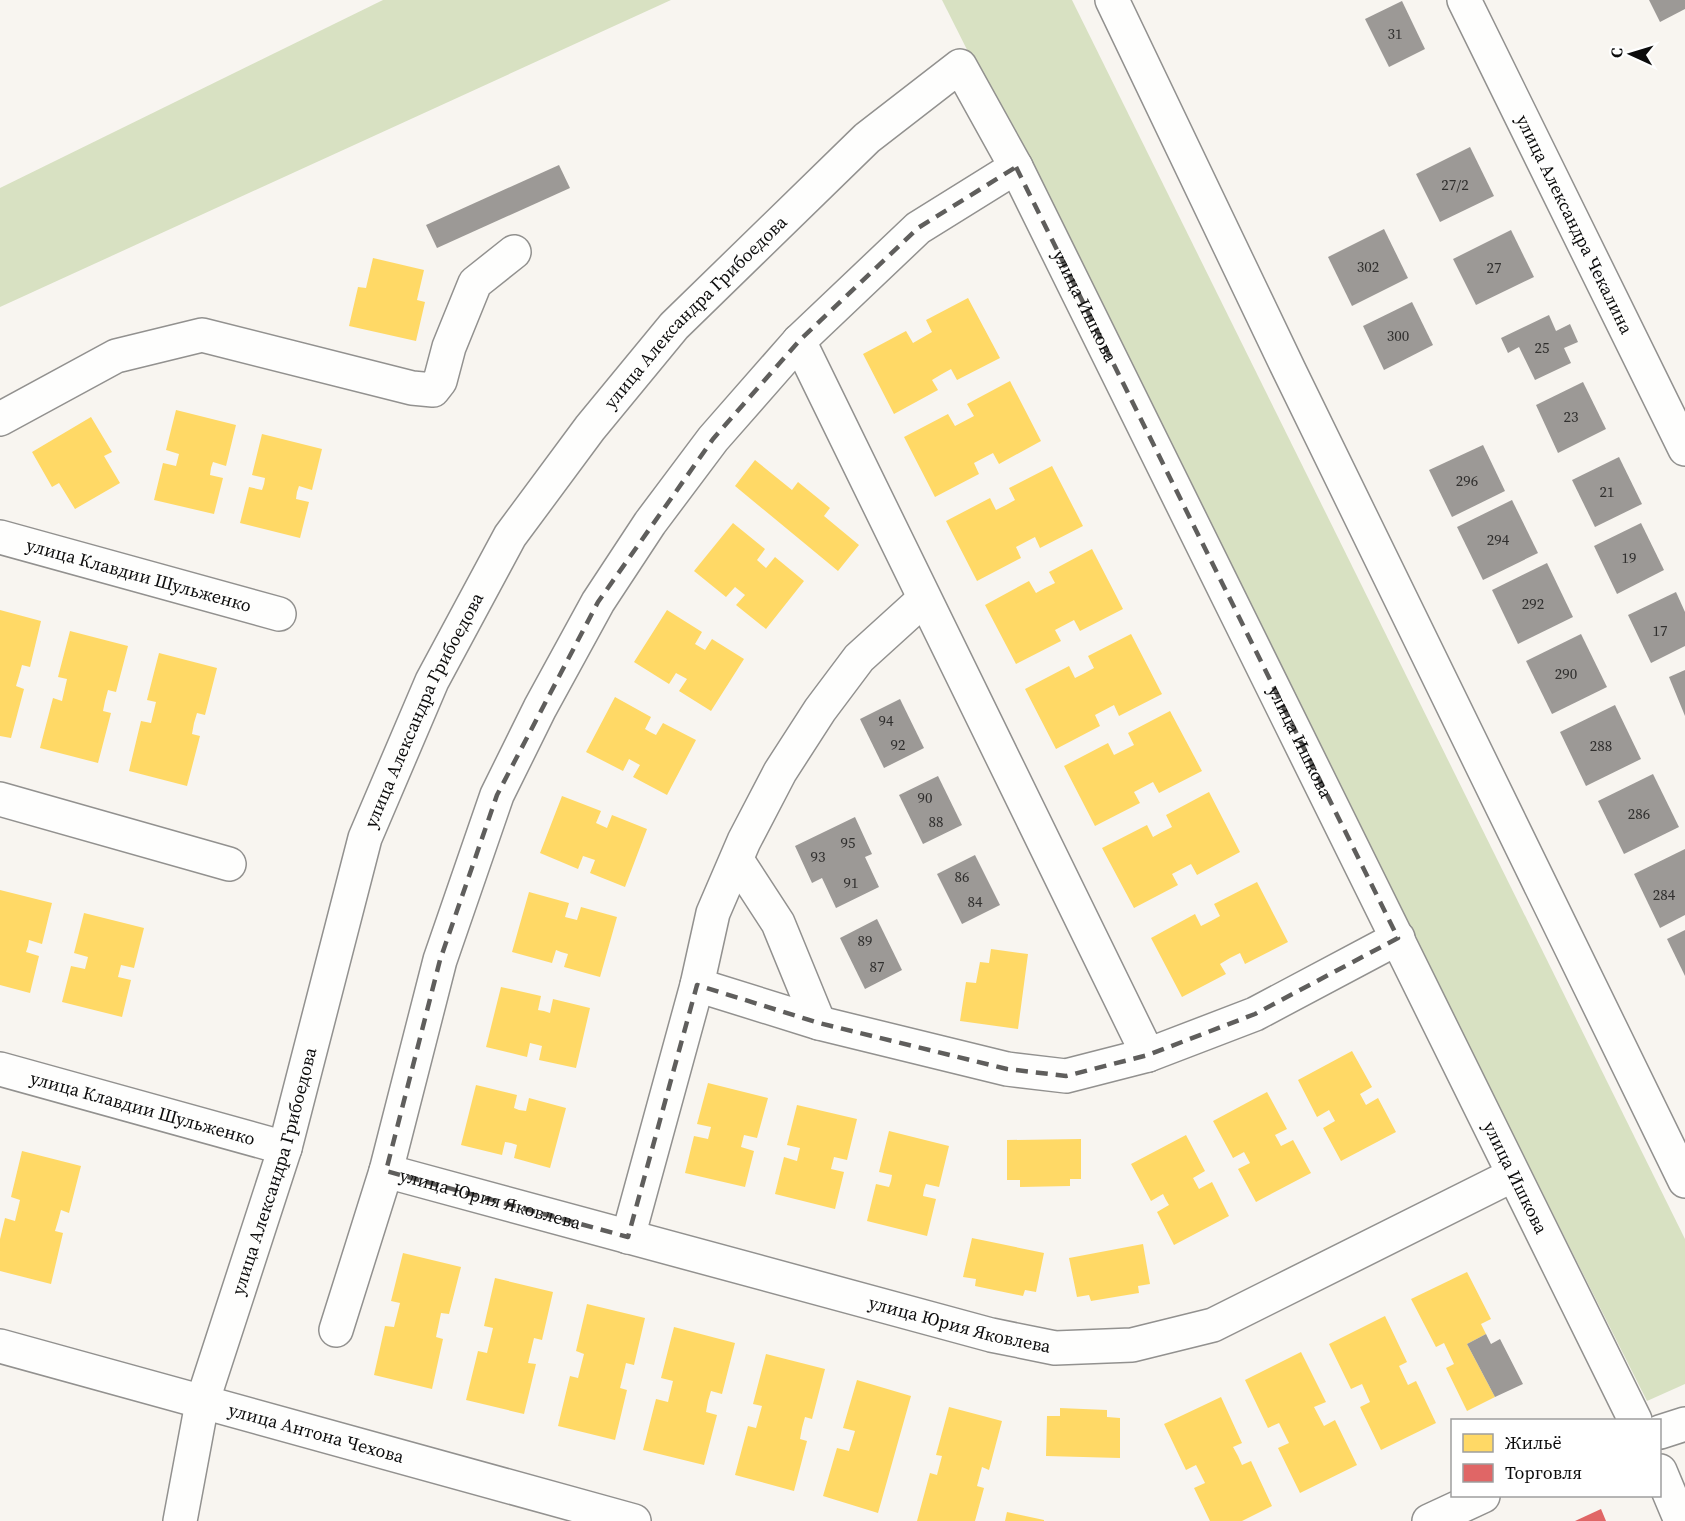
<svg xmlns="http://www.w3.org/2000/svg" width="1685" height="1521" font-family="'Source Serif 4',serif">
<rect width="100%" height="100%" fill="#f8f5f0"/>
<g fill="#d8e1c2">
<path d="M383 0H671L0 307V188Z"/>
<path d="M942 0H1072L1685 1239V1384L1647 1401Z"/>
</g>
<g fill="#ffd966">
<path d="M373 258 424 270 417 300 425 302 416 341 349 326 358 287 366 288Z"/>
<path d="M968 298 1000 358 957 380 951 369 942 374 932 380 938 390 894 414 863 354 906 331 913 343 932 332 926 320Z"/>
<path d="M1010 381 1041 441 999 464 993 453 974 463 979 474 935 497 904 437 948 414 955 426 974 416 967 404Z"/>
<path d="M176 410 236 425 226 466 213 462 211 468 210 475 223 478 214 514 154 500 163 463 176 466 179 454 166 450Z"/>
<path d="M91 417 112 452 104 456 120 483 75 509 59 483 52 487 32 452Z"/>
<path d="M262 434 322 449 312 490 299 486 297 492 296 499 309 502 300 538 240 523 249 487 262 490 264 484 265 478 252 475Z"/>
<path d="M755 460 792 490 798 482 830 508 824 516 859 545 838 571 735 486Z"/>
<path d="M1052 466 1083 526 1040 548 1035 537 1016 547 1021 558 977 581 946 521 990 498 996 510 1006 505 1015 500 1009 488Z"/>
<path d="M733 523 765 549 757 560 766 568 775 557 804 581 766 629 736 605 745 595 735 587 726 597 694 571Z"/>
<path d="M1092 549 1123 609 1080 631 1074 620 1055 630 1061 641 1016 664 985 605 1029 581 1036 593 1045 588 1055 583 1049 572Z"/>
<path d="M0 610 41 621 30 667 22 665 19 676 16 686 24 689 11 738 0 736Z"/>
<path d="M667 610 702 632 695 644 705 650 712 639 744 659 711 711 679 691 687 679 676 673 669 684 634 662Z"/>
<path d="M70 631 128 646 116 692 108 690 105 701 103 711 111 713 98 763 40 748 53 698 62 701 67 679 58 677Z"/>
<path d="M1131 634 1162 694 1119 716 1114 705 1095 715 1100 726 1056 749 1025 689 1069 666 1075 678 1085 673 1094 668 1088 656Z"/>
<path d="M159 653 217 668 205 715 197 713 194 723 192 734 200 736 187 786 129 771 141 721 151 723 156 702 147 700Z"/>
<path d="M615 697 651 717 645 729 650 732 656 735 663 723 696 740 667 795 633 777 640 765 629 759 623 771 586 752Z"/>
<path d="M1170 711 1202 771 1159 793 1153 782 1134 792 1140 803 1095 826 1064 766 1108 743 1114 755 1134 745 1128 733Z"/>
<path d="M1209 792 1240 852 1197 875 1191 864 1172 874 1178 885 1134 908 1102 848 1147 825 1153 837 1162 832 1172 827 1166 815Z"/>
<path d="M562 796 601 811 596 823 607 828 612 815 647 829 625 887 590 873 595 860 583 856 578 869 540 853Z"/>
<path d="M1257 882 1288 942 1245 964 1240 953 1230 958 1220 964 1226 974 1182 997 1151 938 1195 914 1201 926 1211 921 1220 916 1214 904Z"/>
<path d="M0 890 52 903 42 944 29 940 28 946 26 952 39 956 30 993 0 985Z"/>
<path d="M529 892 569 903 565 917 577 920 581 907 617 917 600 977 564 967 568 954 561 952 556 950 552 963 512 952Z"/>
<path d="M84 913 144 928 134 968 121 965 118 977 131 980 122 1017 62 1002 71 966 85 969 88 957 74 953Z"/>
<path d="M991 949 1028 954 1018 1029 960 1021 966 982 976 983 980 962 989 963Z"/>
<path d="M501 987 541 996 538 1010 544 1011 550 1013 553 999 590 1008 576 1068 539 1060 542 1046 530 1043 527 1057 486 1047Z"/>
<path d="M1352 1051 1372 1087 1360 1094 1366 1105 1378 1098 1396 1132 1341 1161 1323 1128 1335 1121 1329 1110 1317 1117 1298 1080Z"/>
<path d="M708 1083 768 1098 757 1138 744 1135 741 1147 754 1151 745 1187 685 1173 694 1136 708 1139 711 1127 697 1124Z"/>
<path d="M476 1085 517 1095 514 1108 519 1110 526 1111 529 1098 566 1108 550 1168 514 1158 517 1145 511 1143 505 1142 502 1155 461 1145Z"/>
<path d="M1267 1092 1287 1129 1275 1135 1281 1146 1293 1140 1311 1173 1256 1202 1238 1169 1250 1163 1244 1152 1233 1158 1213 1121Z"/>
<path d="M797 1105 857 1119 847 1160 834 1157 831 1169 844 1172 835 1209 775 1194 784 1157 797 1161 800 1148 787 1145Z"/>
<path d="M889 1131 949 1146 939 1187 926 1184 924 1190 923 1196 936 1199 927 1236 867 1221 876 1184 889 1187 891 1181 892 1175 879 1172Z"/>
<path d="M1186 1135 1205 1171 1193 1178 1199 1189 1212 1182 1229 1216 1174 1245 1157 1212 1169 1205 1166 1200 1163 1194 1151 1201 1131 1164Z"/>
<path d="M1081 1139V1179H1070V1186L1020 1187V1180H1007V1140Z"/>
<path d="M22 1151 81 1166 69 1213 61 1210 58 1221 55 1231 63 1233 51 1284 0 1271V1239L5 1218 15 1221 20 1200 11 1197Z"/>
<path d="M972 1238 1044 1253 1036 1292 1025 1290 1023 1296 975 1286 976 1279 963 1277Z"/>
<path d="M1143 1244 1150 1284 1138 1286 1139 1293 1091 1301 1089 1295 1077 1297 1069 1258Z"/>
<path d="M403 1253 461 1267 449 1314 441 1313 436 1337 443 1339 432 1389 374 1375 385 1326 394 1327 400 1303 391 1301Z"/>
<path d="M1467 1272 1491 1319 1481 1324 1486 1334 1467 1344 1495 1397 1467 1411 1446 1368 1454 1364 1444 1343 1436 1347 1411 1299Z"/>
<path d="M495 1278 553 1292 542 1340 534 1338 528 1363 536 1364 524 1414 466 1400 478 1351 487 1353 493 1328 484 1326Z"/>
<path d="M587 1304 645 1318 634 1365 626 1363 623 1376 620 1388 627 1390 615 1440 558 1426 570 1376 578 1378 584 1354 576 1351Z"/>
<path d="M1385 1316 1407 1362 1399 1366 1408 1385 1416 1381 1436 1423 1381 1450 1360 1407 1370 1402 1362 1384 1351 1389 1329 1344Z"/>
<path d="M674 1327 735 1343 722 1394 711 1391 708 1401 706 1412 717 1415 704 1465 643 1450 656 1399 668 1402 673 1381 661 1378Z"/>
<path d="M1301 1352 1326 1402 1314 1407 1324 1426 1335 1420 1357 1465 1300 1493 1278 1448 1289 1443 1279 1423 1268 1428 1245 1380Z"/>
<path d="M766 1354 825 1369 812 1419 805 1417 802 1428 800 1439 807 1441 794 1491 735 1475 748 1426 756 1428 762 1406 753 1404Z"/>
<path d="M857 1380 911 1396 878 1513 823 1496 837 1448 849 1451 855 1431 843 1428Z"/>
<path d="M1221 1397 1242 1443 1233 1447 1238 1456 1242 1465 1251 1461 1272 1506 1242 1521H1210L1194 1488 1205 1483 1196 1465 1186 1470 1164 1424Z"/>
<path d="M949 1407 1002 1421 989 1470 982 1467 977 1486 984 1488 975 1521H917L930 1473 937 1475 942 1456 936 1455Z"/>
<path d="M1060 1408 1107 1410V1417L1120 1418V1458L1046 1456 1047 1416H1060Z"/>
<path d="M1007 1512 1044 1520V1521H1005Z"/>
</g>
<path fill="#e06666" d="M1601 1509 1606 1521H1575Z"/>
<g fill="#9c9996">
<path d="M1649 0H1685V9L1660 22Z"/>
<path d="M1402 1 1425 49 1389 67 1365 19Z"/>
<path d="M1470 147 1494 196 1440 222 1416 174Z"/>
<path d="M559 165 570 188 437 248 426 225Z"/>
<path d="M1384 229 1408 278 1352 306 1328 257Z"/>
<path d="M1511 230 1534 277 1476 305 1453 259Z"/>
<path d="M1412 302 1433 345 1384 370 1363 326Z"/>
<path d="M1549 315 1556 331 1570 324 1578 342 1564 348 1571 363 1535 380 1519 347 1508 353 1501 338Z"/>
<path d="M1583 382 1606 429 1558 453 1536 405Z"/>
<path d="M1483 445 1505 491 1452 517 1429 470Z"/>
<path d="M1619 457 1642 504 1595 527 1572 480Z"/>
<path d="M1512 500 1538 553 1483 580 1457 527Z"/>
<path d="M1641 523 1664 570 1617 594 1594 546Z"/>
<path d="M1547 563 1573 617 1518 644 1492 590Z"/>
<path d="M1676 592 1685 612V646L1651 663 1628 615Z"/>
<path d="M1581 634 1607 687 1552 714 1526 661Z"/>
<path d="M1685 670V716L1669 677Z"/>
<path d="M900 699 924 748 884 768 860 719Z"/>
<path d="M1615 705 1641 759 1586 786 1560 732Z"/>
<path d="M1653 774 1679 827 1624 854 1598 801Z"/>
<path d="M938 776 962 825 923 844 899 795Z"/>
<path d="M855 817 872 854 865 857 879 887 836 908 822 878 812 883 795 846Z"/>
<path d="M1685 849V915L1660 928 1634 874Z"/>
<path d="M975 855 1000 905 962 924 937 874Z"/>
<path d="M877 919 902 970 865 989 840 938Z"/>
<path d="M1685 930V976L1667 939Z"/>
<path d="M1486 1334 1491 1344 1500 1339 1523 1384 1495 1397 1467 1344Z"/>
</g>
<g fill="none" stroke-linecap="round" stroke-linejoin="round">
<g stroke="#92918f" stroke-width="36">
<g id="minor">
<path d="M1112 0 1289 370 1685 1181"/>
<path id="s1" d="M1464 0 1685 449"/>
<path d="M799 341 1148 1055"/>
<path d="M0 419 116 356 202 335 412 388 433 390 440 381 449 347 475 283 514 252"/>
<path id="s2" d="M0 537 279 614"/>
<path d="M0 799 229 864"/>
<path d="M737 860 778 923 819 1023"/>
<path d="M697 985 819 1023 1007 1069 1066 1076 1148 1055 1255 1014 1398 938"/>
<path id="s3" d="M0 1069 285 1148"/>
<path id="s4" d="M386 1171 991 1335 1055 1348 1132 1345 1213 1325 1513 1175"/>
<path d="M628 1237 697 985 713 913 744 841 780 772 820 710 859 658 924 599"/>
<path d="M336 1330 386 1171 440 960 497 795 540 708 598 602 650 523 713 439 799 341 918 228 1016 167"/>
<path id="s5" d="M0 1346 634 1521"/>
<path d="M1660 1432 1685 1424"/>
<path d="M1660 1471 1681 1521"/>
<path id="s6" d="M180 1521 202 1403 285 1148 365 838 432 681 510 536 590 428 674 326 867 138 960 66 1016 167 1635 1420"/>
<path d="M1429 1521 1483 1496"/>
</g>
</g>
<use href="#minor" stroke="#fefefd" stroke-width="33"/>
</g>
<path fill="none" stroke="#5f5e5c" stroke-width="4.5" stroke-dasharray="12 8" stroke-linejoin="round" d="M1016 167 1398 938 1255 1014 1148 1055 1066 1076 1007 1069 819 1023 697 985 628 1237 386 1171 440 960 497 795 598 602 713 439 799 341 918 228Z"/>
<g text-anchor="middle" stroke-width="6" stroke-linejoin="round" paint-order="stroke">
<g font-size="15" fill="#302f2e">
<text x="1395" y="39">31</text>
<text x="1455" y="190">27/2</text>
<text x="1368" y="272">302</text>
<text x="1494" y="273">27</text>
<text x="1398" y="341">300</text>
<text x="1542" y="353">25</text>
<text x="1571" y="422">23</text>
<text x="1467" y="486">296</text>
<text x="1607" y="497">21</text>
<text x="1498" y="545">294</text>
<text x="1629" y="563">19</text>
<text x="1533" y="609">292</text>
<text x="1660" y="636">17</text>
<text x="1566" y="679">290</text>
<text x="886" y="726">94</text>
<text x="898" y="750">92</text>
<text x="1601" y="751">288</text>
<text x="925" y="803">90</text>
<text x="1639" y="819">286</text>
<text x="936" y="827">88</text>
<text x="848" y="848">95</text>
<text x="818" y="862">93</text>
<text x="962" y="882">86</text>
<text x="851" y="888">91</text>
<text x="1664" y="900">284</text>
<text x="975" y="907">84</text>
<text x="865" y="946">89</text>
<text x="877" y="972">87</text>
</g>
<g font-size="18" fill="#0c0c0c" stroke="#fff">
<text dy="6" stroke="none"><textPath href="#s1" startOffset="250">улица Александра Чекалина</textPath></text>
<text dy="6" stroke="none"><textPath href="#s6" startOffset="1968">улица Ишкова</textPath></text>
<text dy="6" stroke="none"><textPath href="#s6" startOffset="1335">улица Александра Грибоедова</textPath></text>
<text dy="6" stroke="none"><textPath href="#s2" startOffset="144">улица Клавдии Шульженко</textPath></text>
<text dy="6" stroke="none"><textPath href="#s6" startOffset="849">улица Александра Грибоедова</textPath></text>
<text dy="6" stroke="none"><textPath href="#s6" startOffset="2454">улица Ишкова</textPath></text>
<text dy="6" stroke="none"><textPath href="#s3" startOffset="148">улица Клавдии Шульженко</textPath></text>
<text dy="6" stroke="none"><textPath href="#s6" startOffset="363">улица Александра Грибоедова</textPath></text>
<text dy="6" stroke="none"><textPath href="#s6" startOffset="2940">улица Ишкова</textPath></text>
<text dy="6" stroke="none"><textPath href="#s4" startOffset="108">улица Юрия Яковлева</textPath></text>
<text dy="6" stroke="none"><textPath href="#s4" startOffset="594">улица Юрия Яковлева</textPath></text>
<text dy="6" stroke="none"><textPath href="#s5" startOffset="328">улица Антона Чехова</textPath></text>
</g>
</g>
<rect x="1451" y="1419" width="210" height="78" fill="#ffffff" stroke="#9e9e9e" stroke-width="1.5"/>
<rect x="1463" y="1434" width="30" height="18" fill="#ffd966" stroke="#9e9e9e" stroke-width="1.5"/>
<text x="1505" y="1449" font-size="18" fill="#0c0c0c">Жильё</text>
<rect x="1463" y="1464" width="30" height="18" fill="#e06666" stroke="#9e9e9e" stroke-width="1.5"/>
<text x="1505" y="1479" font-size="18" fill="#0c0c0c">Торговля</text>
<g transform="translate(1631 54) rotate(274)" stroke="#ffffff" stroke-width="4.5" paint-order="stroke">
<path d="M0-4.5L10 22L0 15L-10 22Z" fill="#0c0c0c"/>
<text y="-9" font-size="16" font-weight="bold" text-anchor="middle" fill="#0c0c0c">С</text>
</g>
</svg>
